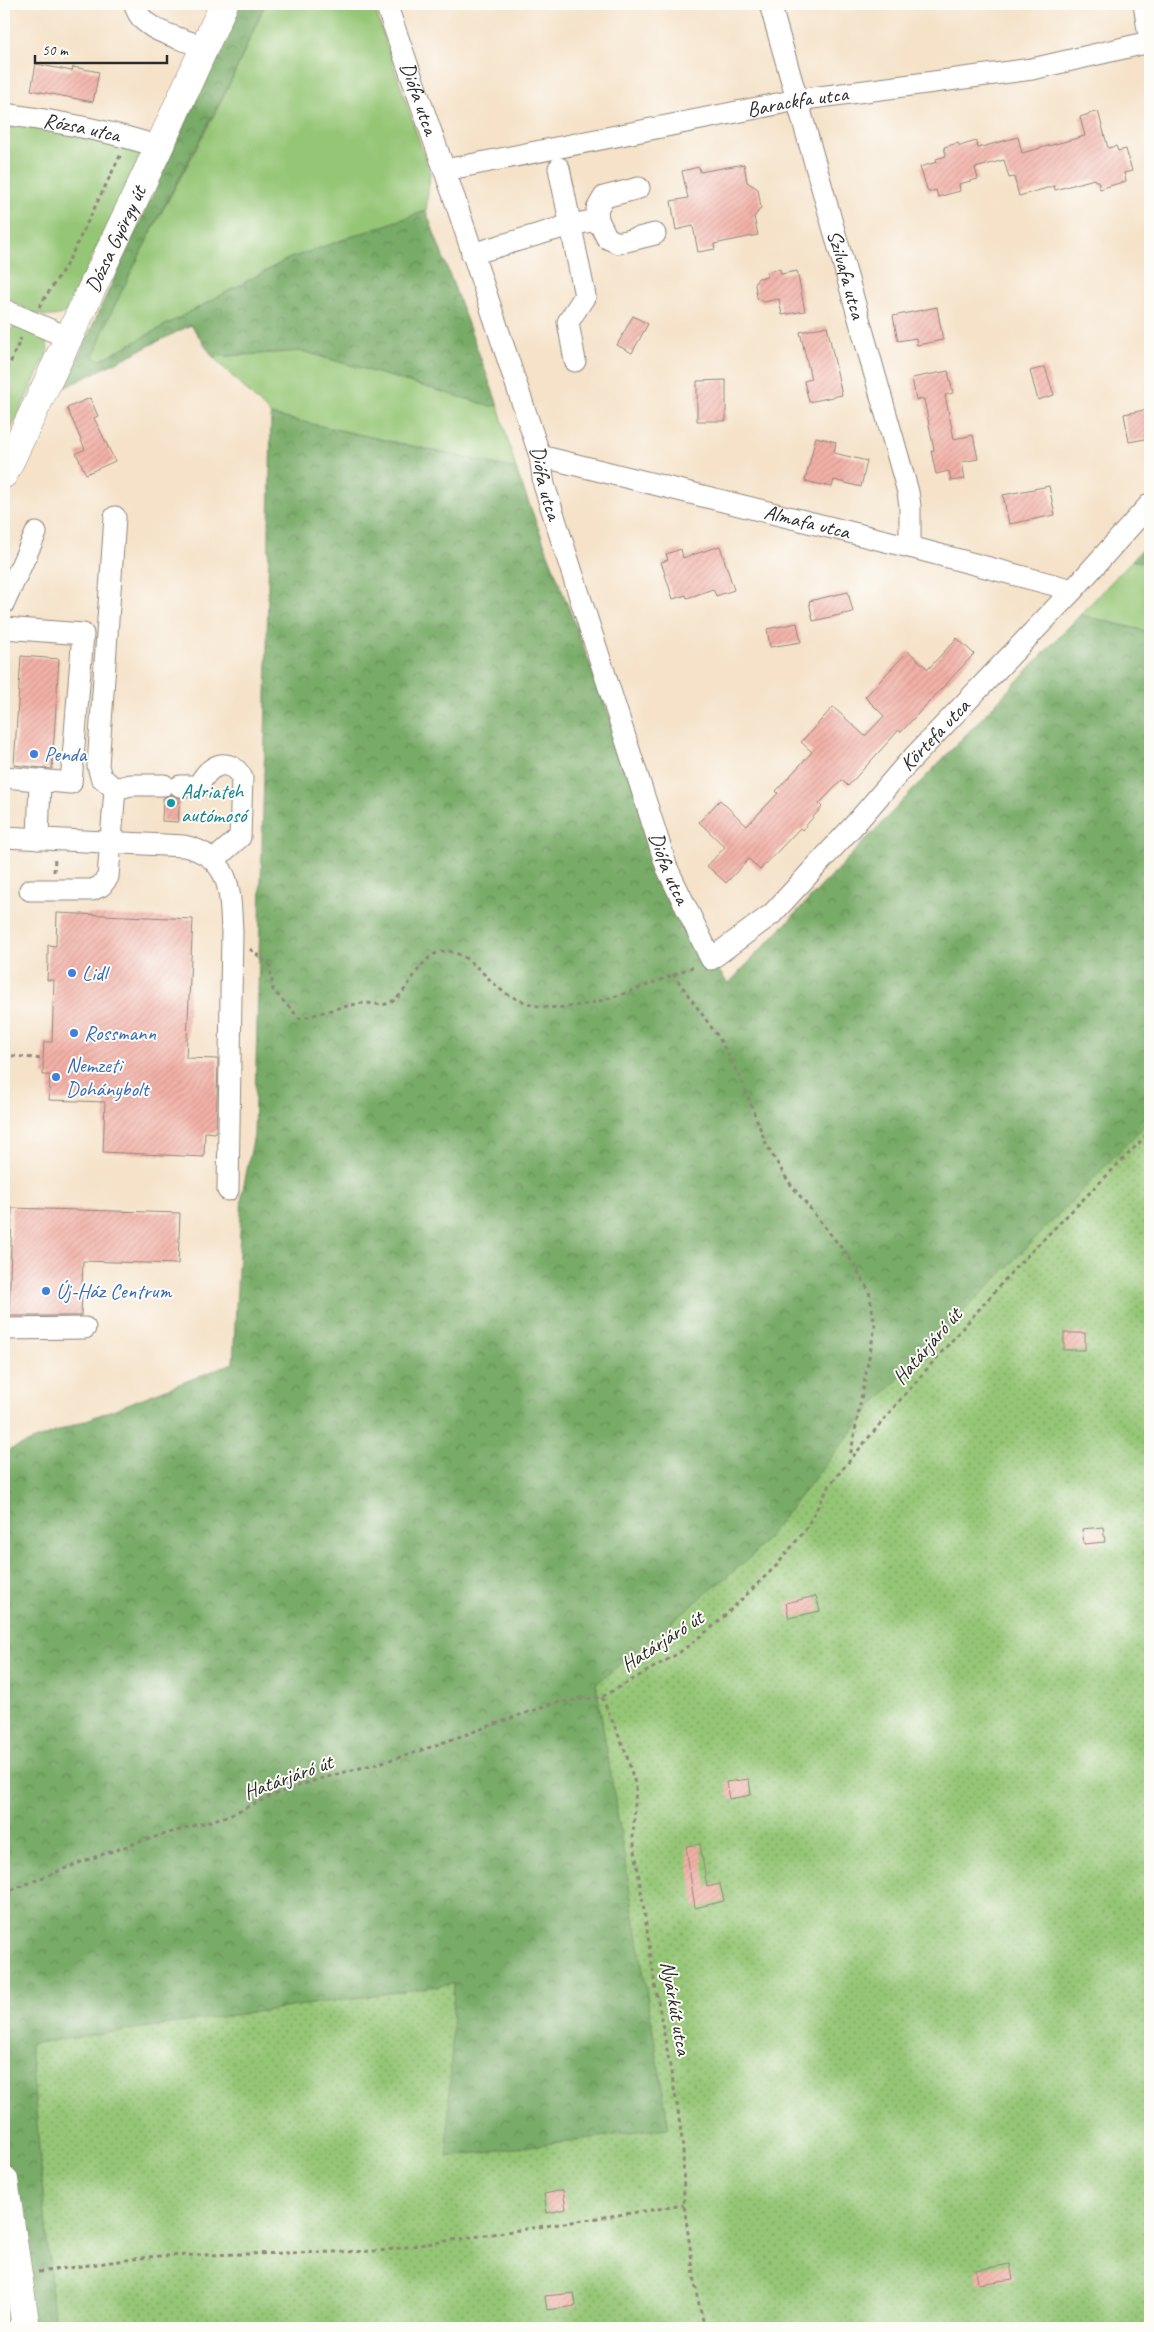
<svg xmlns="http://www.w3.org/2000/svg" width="1154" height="2332" font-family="Caveat,sans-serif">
<defs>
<pattern id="forest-crowns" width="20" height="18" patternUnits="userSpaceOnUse" patternTransform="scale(1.25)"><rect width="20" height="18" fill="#78ab67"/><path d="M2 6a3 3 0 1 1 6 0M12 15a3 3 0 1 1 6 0" fill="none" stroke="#638b55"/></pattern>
<pattern id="garden-dots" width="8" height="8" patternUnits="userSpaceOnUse" patternTransform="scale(1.25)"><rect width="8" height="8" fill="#95c676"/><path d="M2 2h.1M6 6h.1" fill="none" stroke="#7aa161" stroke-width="1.8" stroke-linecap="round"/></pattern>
<pattern id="building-hatch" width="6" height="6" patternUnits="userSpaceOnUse" patternTransform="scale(1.25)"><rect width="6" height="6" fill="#f2b1a7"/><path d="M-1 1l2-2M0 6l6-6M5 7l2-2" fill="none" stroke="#d09890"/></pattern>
</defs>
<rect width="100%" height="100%" fill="#fdfcf7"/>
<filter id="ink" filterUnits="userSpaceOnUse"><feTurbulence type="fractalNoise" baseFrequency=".02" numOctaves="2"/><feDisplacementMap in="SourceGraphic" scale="10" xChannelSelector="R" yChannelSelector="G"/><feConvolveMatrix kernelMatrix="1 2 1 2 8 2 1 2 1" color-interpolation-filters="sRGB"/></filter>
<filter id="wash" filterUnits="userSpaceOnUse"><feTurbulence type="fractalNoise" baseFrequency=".0096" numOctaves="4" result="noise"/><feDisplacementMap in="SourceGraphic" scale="20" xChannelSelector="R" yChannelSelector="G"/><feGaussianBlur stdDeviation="1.12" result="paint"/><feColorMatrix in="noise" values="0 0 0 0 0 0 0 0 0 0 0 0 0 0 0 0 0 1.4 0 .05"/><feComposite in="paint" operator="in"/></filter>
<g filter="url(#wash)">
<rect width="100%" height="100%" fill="#f5e2c9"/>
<g fill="#95c676" stroke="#607850">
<path d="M265 4H373L430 173 426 211 288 259 101 360 93 357C129 260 187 173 231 81 243 55 254 29 265 4Z"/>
<path d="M4 120 143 150 66 312C44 324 23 307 4 296Z"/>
<path d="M15 327C31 327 47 332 48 351L4 445V334Z"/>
<path d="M302 351 491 406 498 405 516 469 271 415 213 357Z"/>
<path d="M1132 560 1150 564V632L1080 615Z"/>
</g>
<g fill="url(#forest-crowns)" stroke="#526b49">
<path d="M239 4H265L231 81 159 216 105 325 94 357 101 360 288 259 426 211 498 405 491 406 302 351 213 357 191 325 64 388 189 115 224 45Z"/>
<path d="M271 415 516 469 667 867 711 959 728 984 1080 615 1150 632V1120L876 1402 753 1555 596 1684 669 2128 446 2157 454 1984 30 2044 55 2328H4V1452L233 1363 242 1194 254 1135 266 701Z"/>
<path d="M1150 541V564L1132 560Z"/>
</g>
<path fill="url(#garden-dots)" stroke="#607850" d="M1150 1120V2328H55L30 2044 454 1984 447 2157 669 2128 596 1684 753 1555 876 1402Z"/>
<g id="blocks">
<g fill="url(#building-hatch)">
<path d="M36 64 72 71 73 67 99 72 93 102 31 90Z"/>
<path d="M1098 111 1108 148 1116 146 1118 151 1126 149 1132 171 1124 173 1126 181 1100 189 1098 181H1095L1094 179 1055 190 1054 186 1019 196 1014 177 1009 178 1004 160 975 168 978 179 959 184 960 191 938 197 936 190 928 192 920 167 937 162 936 159 946 156 944 147 958 143 960 146 976 141 978 148 1018 137 1022 153 1085 136 1080 117Z"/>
<path d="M744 164 747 182 758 189 761 208 754 217 758 235 714 244 715 249 698 252 693 226 676 230 671 201 688 198 682 171 699 167 700 172Z"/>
<path d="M780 269 781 274 797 271 805 311 782 315 779 299 763 302 757 298 755 284 758 278 767 277 766 272Z"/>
<path d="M937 307 943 340 917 345 916 338 898 341 893 316Z"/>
<path d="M633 316 648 324 632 353 617 345Z"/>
<path d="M827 326 842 395 809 402 804 381 811 379 800 332Z"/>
<path d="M1045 367 1054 395 1038 400 1030 371Z"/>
<path d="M948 371 953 393 945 395 954 439 973 435 978 459 962 462 965 479 951 481 949 471 936 474 931 451 934 450 924 399 916 400 912 378Z"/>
<path d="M726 380V421H697V381Z"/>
<path d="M90 398 98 416 94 418 115 461 86 474 76 453 85 449 67 408Z"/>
<path d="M1150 409V438L1129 442 1124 414Z"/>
<path d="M816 437 836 442 834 453 867 461 861 487 834 480 832 487 805 481Z"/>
<path d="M1049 486 1055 515 1009 524 1003 495Z"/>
<path d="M720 546 734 590 716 596 713 589 687 598 686 595 673 599 661 562 668 560 666 554 681 549 683 558Z"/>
<path d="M848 592 853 612 813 621 809 601Z"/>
<path d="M797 623 801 642 770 647 767 629Z"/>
<path d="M957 638 974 654 901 732 899 730 848 786 842 780 819 804 822 807 802 830 800 828 760 870 749 859 726 883 707 866 725 847 699 822 720 800 747 826 778 793 776 791 812 752 801 742 833 707 865 736 884 716 865 697 895 665 908 651 928 669Z"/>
<path d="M21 656 59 659 52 769 14 765Z"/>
<path d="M172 795 180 798 178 822 162 821 163 798Z"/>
<path d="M57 913 193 919 186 1058 218 1059 216 1133 205 1132 204 1157 103 1152 105 1102 49 1100 50 1075H43V1059L44 1042H52L54 980H47L48 963V945L56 946Z"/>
<path d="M12 1208 180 1213 178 1264 83 1261 81 1316H9Z"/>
<rect x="1064" y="1333" width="21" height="17"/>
<path d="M1103 1527 1105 1542 1084 1544 1082 1529Z"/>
<path d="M816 1596 820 1611 789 1618 786 1603Z"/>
<path d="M749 1779 751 1795 729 1799 726 1782Z"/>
<path d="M700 1844 707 1887 720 1884 724 1901 695 1908 686 1846Z"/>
<path d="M563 2190 566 2209 547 2213 544 2194Z"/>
<path d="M1010 2264 1013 2279 978 2284 976 2270Z"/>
<path d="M574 2293 576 2306 547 2310 545 2296Z"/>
</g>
</g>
</g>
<g filter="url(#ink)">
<use href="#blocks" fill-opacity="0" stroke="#90867a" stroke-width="1"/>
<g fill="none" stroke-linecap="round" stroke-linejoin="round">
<g stroke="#90867a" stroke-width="23">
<g id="minor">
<path d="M135 4C140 32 180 37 203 47"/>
<path id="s1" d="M386 4 455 200 540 456 544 485 667 868 711 959 772 914 856 823 905 766 1073 590 1150 504"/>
<path id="s2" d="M770 4 908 492 910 506V547"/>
<path d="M1144 4 1150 42"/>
<path id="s3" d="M4 114C56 121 108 130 159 147"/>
<path d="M559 168 585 296 568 322 575 361"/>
<path id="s4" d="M445 170 797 100 1032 69 1150 42"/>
<path d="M598 220 607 238 618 243 655 234"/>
<path d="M472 254 570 225 598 220 597 209 604 197 639 188"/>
<path d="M4 310 69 338"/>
<path id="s5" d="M540 456 910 547 1073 590"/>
<path d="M4 603 36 533"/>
<path d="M4 628 83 634 71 783 4 777"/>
<path d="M180 786H199C207 766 229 754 242 778L240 837 214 860"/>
<path d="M115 789 101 777 98 766 115 517"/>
<path d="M115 789 131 785H164"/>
<path d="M4 837 184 846C232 857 230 892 232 932L228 1190"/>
<path d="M38 839 40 780"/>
<path d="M30 890H92L101 886 108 877 115 789"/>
<path d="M4 1329 85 1328"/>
</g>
</g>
<g stroke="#90867a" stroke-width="29">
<g id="major">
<path id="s6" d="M4 474 159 147 224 4"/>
<path d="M4 2180 26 2328"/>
</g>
</g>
<g stroke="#90867a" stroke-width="3" stroke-dasharray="4 4" stroke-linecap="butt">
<path d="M39 307 68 262 121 154"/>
<path d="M4 377 21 338"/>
<path d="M54 872 55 858"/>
<path d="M250 949 270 965 273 990 300 1019C321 1013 342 1006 363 1003 370 1002 379 1006 386 1004 408 999 416 958 440 952 465 946 487 981 505 993 513 998 525 1002 534 1005 580 1017 651 983 695 966"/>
<path d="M673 974 719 1038 741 1079 767 1146 788 1181 851 1260 869 1291 875 1326 850 1457"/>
<path d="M4 1055 43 1059"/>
<path d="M602 1697 626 1753 636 1787 633 1837 655 1984 678 2110 683 2148 684 2205 697 2296 705 2328"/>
<path d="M4 1893 81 1862 145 1840 227 1816 278 1793 316 1780 408 1755 554 1703 602 1697 679 1653 717 1623 777 1565 805 1530 831 1483 900 1400 1015 1268 1150 1132"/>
<path d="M38 2272 156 2256 380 2251 684 2205"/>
</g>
<use href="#minor" stroke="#fff" stroke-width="21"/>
<use href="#major" stroke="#fff" stroke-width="28"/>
</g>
</g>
<g fill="#3f7fe0" stroke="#fdfcf7" stroke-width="2">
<circle cx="34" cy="754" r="5"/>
<circle cx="72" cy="973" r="5"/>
<circle cx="74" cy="1033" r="5"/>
<circle cx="56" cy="1077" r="5"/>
<circle cx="46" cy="1291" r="5"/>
</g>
<circle fill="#0f9aa8" stroke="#fdfcf7" stroke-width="2" cx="171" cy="803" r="5"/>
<g text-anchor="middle" stroke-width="4" stroke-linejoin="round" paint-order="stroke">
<g font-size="21" fill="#2b2b2b" stroke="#fdfcf7">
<text dy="7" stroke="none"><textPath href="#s1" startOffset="100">Diófa utca</textPath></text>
<text dy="7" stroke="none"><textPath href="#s4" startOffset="359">Barackfa utca</textPath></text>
<text dy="7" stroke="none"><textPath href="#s3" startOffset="79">Rózsa utca</textPath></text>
<text dy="7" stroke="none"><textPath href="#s6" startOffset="260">Dózsa György út</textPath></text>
<text dy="7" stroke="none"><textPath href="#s2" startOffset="281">Szilvafa utca</textPath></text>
<text dy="7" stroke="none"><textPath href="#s1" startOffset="505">Diófa utca</textPath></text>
<text dy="7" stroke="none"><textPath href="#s5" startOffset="275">Almafa utca</textPath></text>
<text dy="7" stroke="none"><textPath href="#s1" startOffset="1328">Körtefa utca</textPath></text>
<text dy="7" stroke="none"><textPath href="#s1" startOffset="910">Diófa utca</textPath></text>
<text transform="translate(927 1346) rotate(-49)" y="7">Határjáró út</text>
<text transform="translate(662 1641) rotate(-33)" y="7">Határjáró út</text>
<text transform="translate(288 1777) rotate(-20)" y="7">Határjáró út</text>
<text transform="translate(676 2008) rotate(80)" y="7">Nyárkút utca</text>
</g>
<g font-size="21" fill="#366cbe" stroke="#fdfcf7" text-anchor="start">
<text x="44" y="761">Penda</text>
<text x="82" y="980">Lidl</text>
<text x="84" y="1040">Rossmann</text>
<text x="66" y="1072">Nemzeti<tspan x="66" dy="24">Dohánybolt</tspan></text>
<text x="56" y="1298">Új-Ház Centrum</text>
</g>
<g font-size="21" fill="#0d838f" stroke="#fdfcf7" text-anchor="start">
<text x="181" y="798">Adriateh<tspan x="181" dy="24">autómosó</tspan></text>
</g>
</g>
<rect width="1154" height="2332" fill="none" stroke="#fdfcf7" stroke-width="20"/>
<path d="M35 55v8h132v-8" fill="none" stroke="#2b2b2b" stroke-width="2.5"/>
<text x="42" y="55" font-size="15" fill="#2b2b2b" stroke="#fdfcf7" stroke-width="4" paint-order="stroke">50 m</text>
</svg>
